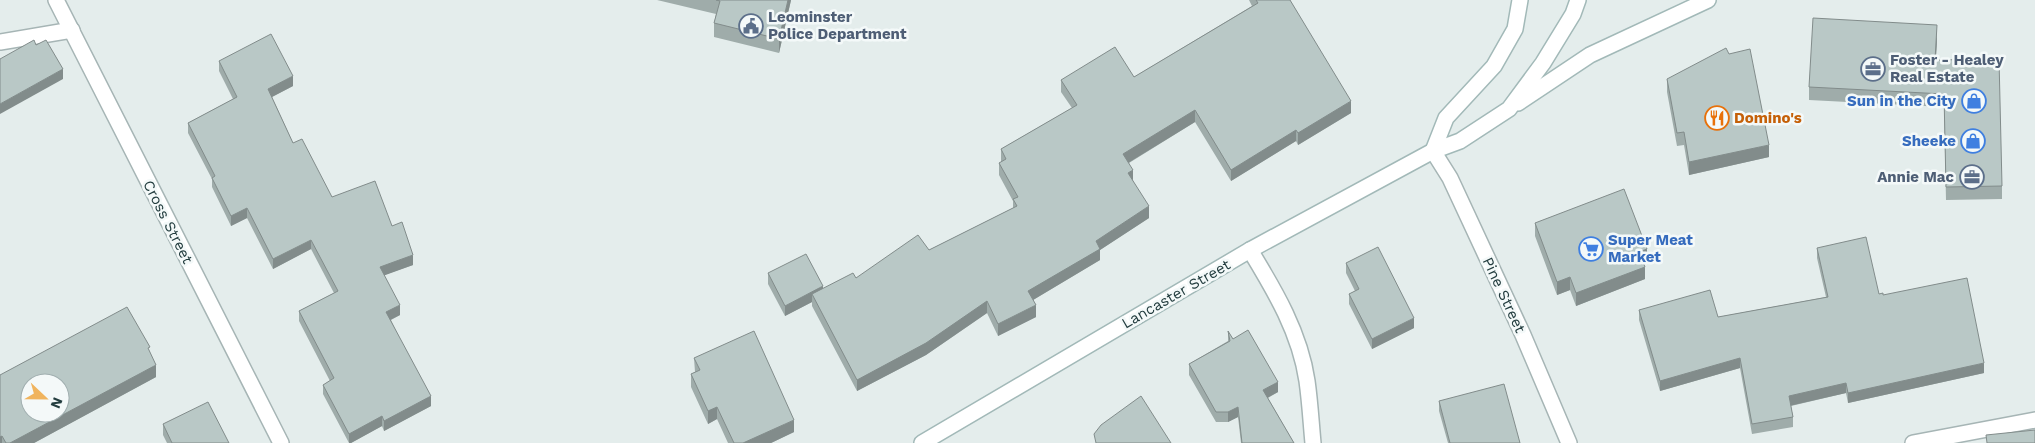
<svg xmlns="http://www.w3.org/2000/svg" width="2035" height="443" font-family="'Work Sans',sans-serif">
<rect width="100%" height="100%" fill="#e4edec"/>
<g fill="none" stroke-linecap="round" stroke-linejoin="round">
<g stroke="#a6b5b5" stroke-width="18">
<g id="street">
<path d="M56 0 281 443"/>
<path d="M0 42 72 30"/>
<path d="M1433 151 1450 178 1523 335 1569 443"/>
<path d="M1250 250C1275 291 1300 333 1307 381 1310 402 1311 422 1313 443"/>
<path d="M1913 443 2035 420"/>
</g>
</g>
<g stroke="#a2b9b8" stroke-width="18">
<g id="secondary">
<path d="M1518 103 1590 55 1708 0"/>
<path d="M1433 151 1446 118 1494 66 1515 29 1520 0"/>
<path d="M922 443 1250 250 1433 151 1460 141 1509 109 1543 63 1573 14 1578 0"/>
</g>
</g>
<use href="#street" stroke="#fff" stroke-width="15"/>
<use href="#secondary" stroke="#fff" stroke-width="15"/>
</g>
<g fill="#9facaa">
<path d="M657 0H791L779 53 714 37V23L716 14Z"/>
<path d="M1249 0H1290L1351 113 1298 145 1296 141 1231 181 1195 122 1129 163 1133 181 1149 218 1100 250V260L1033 300 1036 317 998 336 987 313 926 355 857 391 812 306V302L785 316 768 284V273L823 289 856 278 929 250 1013 208V201L999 175V163L1001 162V149L1072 108 1061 92V80L1134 77 1252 6Z"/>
<path d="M1937 38 1936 60 2002 186V199L1946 200 1944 107 1809 100V87Z"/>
<path d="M219 61 293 86 272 97 293 143 332 197 392 226 413 265 384 275 400 315 391 320 431 406 384 431 382 426 351 443H349L323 394V385L330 381 299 321V311L334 293 311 249 273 269 247 218 231 226 212 187V179L188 133V123L233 99 219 71Z"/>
<path d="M1667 79 1769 157 1689 175 1684 145 1677 146 1667 92Z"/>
<path d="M1535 223 1647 261 1643 263 1645 279 1576 306 1570 290 1557 295 1535 236Z"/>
<path d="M1817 248 1879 294 1883 295 1984 373 1848 403 1846 393 1791 406 1793 417V427L1752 434 1740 368 1660 391 1639 320V310L1718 317 1826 297 1817 258Z"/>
<path d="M1346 263 1414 328 1372 349 1349 304V294L1355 291 1346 273Z"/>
<path d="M1228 331 1233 339 1278 392 1268 398 1294 443H1241L1238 417 1228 422H1216L1189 375V364L1228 341Z"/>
<path d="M150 353 156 377 34 443H0V375Z"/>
<path d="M694 358 794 432 771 443H728L717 419 708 424 691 387V374L695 372Z"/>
<path d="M1439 401 1520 443H1448L1439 411Z"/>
<path d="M163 424 229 443H167L163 435Z"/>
</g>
<g fill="#828c8b">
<path d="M788 0H791L779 53V39Z"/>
<path d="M1937 25V38L1935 73V60Z"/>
<path d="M63 69V79L0 114V104Z"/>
<path d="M293 76V86L268 99V89Z"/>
<path d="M1351 101V113L1298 145V133Z"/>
<path d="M1195 110V122L1123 166V154Z"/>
<path d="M1296 130V141L1231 181V170Z"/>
<path d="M1769 145V157L1689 175V162Z"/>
<path d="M1133 170V182L1128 173Z"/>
<path d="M1149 206V218L1100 250V260L1028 303V291L1096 241Z"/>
<path d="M247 208V218L231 226V216Z"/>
<path d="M311 240V249L273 269V259Z"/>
<path d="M1647 249V261L1639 264V252Z"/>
<path d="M413 255V265L380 277V267Z"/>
<path d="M1645 267V279L1576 306V293Z"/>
<path d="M1570 277V290L1557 295V282Z"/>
<path d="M823 286V296L812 294V302L785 316V306Z"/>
<path d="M987 301V313L926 355 857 391V380Z"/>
<path d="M400 305V315L386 322V312Z"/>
<path d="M1036 305V317L998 336V324Z"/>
<path d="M1414 318V328L1372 349V339Z"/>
<path d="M1740 358V368L1660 391V381Z"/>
<path d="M1984 363V373L1848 403V393Z"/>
<path d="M156 365V377L34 443H10Z"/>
<path d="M1278 382V392L1263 400V390Z"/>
<path d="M1846 383V393L1789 406V396Z"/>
<path d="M431 396V406L384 431V421Z"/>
<path d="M717 407V419L708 424V411Z"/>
<path d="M1238 407V417L1228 422V412Z"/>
<path d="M382 416V426L351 443H349V434Z"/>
<path d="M794 420V432L771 443H743Z"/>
<path d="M2 436V443H0V437Z"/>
</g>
<g fill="#b9c8c6" stroke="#828c8b" fill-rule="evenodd">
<path d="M716 0H788L779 39 714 23 720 1Z"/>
<path d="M1256 0H1290L1351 101 1298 133 1296 130 1231 170 1195 110 1123 154 1133 170 1128 173 1149 206 1096 241 1100 249 1028 291 1036 305 998 324 987 301 926 343 857 380 812 294 853 273 856 278 918 235 929 250 1017 206 1013 199 1018 197 999 163 1006 159 1001 149 1077 105 1061 80 1115 47 1134 77 1258 3Z"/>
<path d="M1813 18 1937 25 1935 60 1999 59 2002 186 1946 187 1944 94 1809 87Z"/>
<path d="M271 34 293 76 268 89 293 143 302 139 332 197 375 181 392 226 402 222 413 255 380 267 400 305 386 312 431 396 384 421 382 416 349 434 323 385 334 378 299 311 338 291 311 240 273 259 247 208 231 216 212 178 215 176 188 123 237 97 219 61Z"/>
<path d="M34 40 36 45 46 40 63 69 0 104V59Z"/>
<path d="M1726 48 1729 54 1750 49 1769 145 1689 162 1684 132 1677 133 1667 79Z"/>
<path d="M1624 189 1647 249 1639 252 1645 267 1576 293 1570 277 1557 282 1535 223Z"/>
<path d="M1866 237 1879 294 1883 293V295L1967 278 1984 363 1848 393 1846 383 1789 396 1793 417 1752 424 1740 358 1660 381 1639 310 1710 290 1718 317 1828 297 1817 248Z"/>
<path d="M1378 247 1414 318 1372 339 1349 294 1359 289 1346 263Z"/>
<path d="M806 254 823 286 785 306 768 273Z"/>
<path d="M127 307 150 347 148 348 156 365 10 443H6L2 436 0 437V375ZM30 383H60V413H30Z"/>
<path d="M1248 330 1278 382 1263 390 1294 443H1242L1238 407 1228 412H1216L1189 364 1230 341 1228 331 1233 339Z"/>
<path d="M754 331 794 420 743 443H734L717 407 708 411 691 374 700 370 694 358Z"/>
<path d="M1504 384 1520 443H1450L1439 401Z"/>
<path d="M1141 396 1171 443H1096L1094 434 1101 425Z"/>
<path d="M208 402 229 443H172L163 424Z"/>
<path d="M2035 430V443H1987L1986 435Z"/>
</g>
<defs>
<g id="civic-ring" transform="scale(1.25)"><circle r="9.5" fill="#f4f9f9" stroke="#5c6f8a" stroke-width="1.5"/><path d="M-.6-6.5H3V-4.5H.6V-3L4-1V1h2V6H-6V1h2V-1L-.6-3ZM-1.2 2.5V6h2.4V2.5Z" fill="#5c6f8a"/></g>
<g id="office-ring" transform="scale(1.25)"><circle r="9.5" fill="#f4f9f9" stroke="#5c6f8a" stroke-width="1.5"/><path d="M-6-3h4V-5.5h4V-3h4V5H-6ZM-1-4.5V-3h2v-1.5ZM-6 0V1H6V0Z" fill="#5c6f8a"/></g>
<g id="shop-ring" transform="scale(1.25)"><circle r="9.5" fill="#f4f9f9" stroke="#3f7fe0" stroke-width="1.5"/><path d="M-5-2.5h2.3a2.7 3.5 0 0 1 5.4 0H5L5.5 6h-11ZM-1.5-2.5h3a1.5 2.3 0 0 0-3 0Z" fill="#3f7fe0"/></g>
<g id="restaurant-ring" transform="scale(1.25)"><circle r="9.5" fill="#f4f9f9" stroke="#e8710a" stroke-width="1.5"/><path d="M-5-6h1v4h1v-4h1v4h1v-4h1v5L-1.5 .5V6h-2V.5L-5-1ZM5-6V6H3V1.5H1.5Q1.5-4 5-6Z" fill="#e8710a"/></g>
<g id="supermarket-ring" transform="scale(1.25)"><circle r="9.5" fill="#f4f9f9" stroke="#3f7fe0" stroke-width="1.5"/><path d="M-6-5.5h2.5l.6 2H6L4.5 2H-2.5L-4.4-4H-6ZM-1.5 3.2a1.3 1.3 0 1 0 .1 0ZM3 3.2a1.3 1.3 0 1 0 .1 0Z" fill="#3f7fe0"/></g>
</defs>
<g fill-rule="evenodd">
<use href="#civic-ring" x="751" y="26"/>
<use href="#office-ring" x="1873" y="69"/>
<use href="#shop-ring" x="1974" y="101"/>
<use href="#restaurant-ring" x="1717" y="118"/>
<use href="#shop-ring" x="1973" y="141"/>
<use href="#office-ring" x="1972" y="177"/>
<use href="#supermarket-ring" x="1591" y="249"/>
</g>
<g text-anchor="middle" stroke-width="5" stroke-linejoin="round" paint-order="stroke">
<g font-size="15" font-weight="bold" fill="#4e5e75" stroke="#f4f9f9" text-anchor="start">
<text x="768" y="22">Leominster<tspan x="768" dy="17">Police Department</tspan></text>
<text x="1890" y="65">Foster - Healey<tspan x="1890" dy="17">Real Estate</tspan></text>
<text x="1954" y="182" text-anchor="end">Annie Mac</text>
</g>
<g font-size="15" font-weight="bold" fill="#366cbe" stroke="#f4f9f9" text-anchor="end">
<text x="1956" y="106">Sun in the City</text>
<text x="1956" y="146">Sheeke</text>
<text x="1608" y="245" text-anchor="start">Super Meat<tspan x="1608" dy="17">Market</tspan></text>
</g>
<g font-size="15" font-weight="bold" fill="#c56008" stroke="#f4f9f9" text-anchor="start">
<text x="1734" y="123">Domino's</text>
</g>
<g font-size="15" fill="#233d3f" stroke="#f4f9f9">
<text transform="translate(168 222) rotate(63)" y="5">Cross Street</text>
<text transform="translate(1176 294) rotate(-30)" y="5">Lancaster Street</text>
<text transform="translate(1504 295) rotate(65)" y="5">Pine Street</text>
</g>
</g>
<g transform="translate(45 398) rotate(112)"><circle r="24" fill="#f4f9f9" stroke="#a0aeaf"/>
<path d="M0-4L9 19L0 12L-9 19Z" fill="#f0b45e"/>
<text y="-8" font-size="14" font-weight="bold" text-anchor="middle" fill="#233d3f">N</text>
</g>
</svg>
